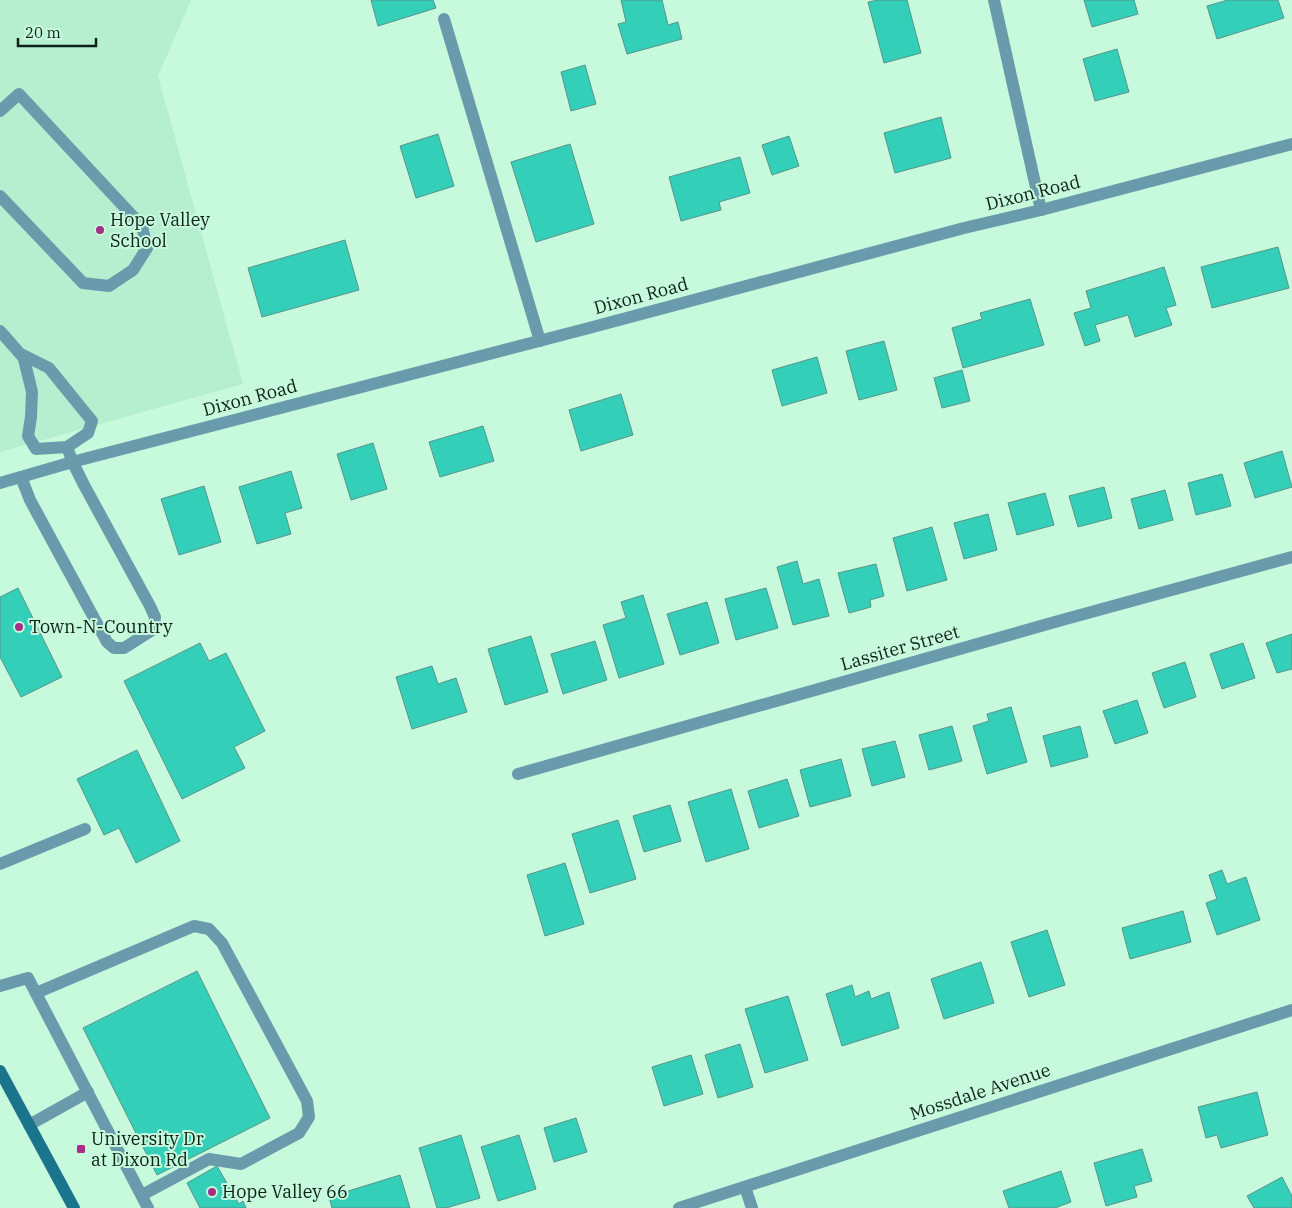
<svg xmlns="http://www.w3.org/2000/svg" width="1292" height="1208" font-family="'IBM Plex Serif',serif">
<rect width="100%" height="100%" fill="#c7f9dd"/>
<path fill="#b6efcf" d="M0 0H191L158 76 243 384 0 452Z"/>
<g fill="#34cfb9" stroke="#5a9489">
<path d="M371 0H433L436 8 378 26Z"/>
<path d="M621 0H662L668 25 678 22 682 39 627 54 618 24 626 22Z"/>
<path d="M878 0H907L921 53 884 63 868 2Z"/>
<path d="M1084 0H1134L1138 14 1092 27Z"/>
<path d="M1228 0H1278L1284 18 1217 39 1207 6Z"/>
<path d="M1117 49 1129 92 1095 101 1083 59Z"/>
<path d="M585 65 596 104 571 111 561 72Z"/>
<path d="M941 117 951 158 895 173 884 133Z"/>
<path d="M438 134 454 186 416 198 400 146Z"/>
<path d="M789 136 799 166 772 175 762 145Z"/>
<path d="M570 144 594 224 536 242 511 162Z"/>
<path d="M740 157 750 193 719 202 721 210 681 221 669 177Z"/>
<path d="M345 240 359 290 262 317 248 268Z"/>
<path d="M1278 247 1289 288 1212 308 1201 267Z"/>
<path d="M1164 267 1176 305 1166 308 1172 325 1135 337 1128 315 1095 325 1100 341 1085 346 1074 313 1091 308 1086 291Z"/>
<path d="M1030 299 1044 345 963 368 952 328 982 319 980 313Z"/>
<path d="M884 341 897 390 859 400 846 351Z"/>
<path d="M817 357 827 393 782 406 772 370Z"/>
<path d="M962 370 970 401 942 408 934 378Z"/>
<path d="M621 394 633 435 581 451 569 410Z"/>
<path d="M483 426 494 461 440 477 429 442Z"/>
<path d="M373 443 387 489 351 500 337 454Z"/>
<path d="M1282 451 1292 487 1255 498 1244 463Z"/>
<path d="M291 471 302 508 285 513 291 534 257 544 239 487Z"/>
<path d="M1222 474 1231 506 1196 515 1188 483Z"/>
<path d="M204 486 221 542 179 555 161 499Z"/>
<path d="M1104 487 1112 518 1078 527 1069 496Z"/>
<path d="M1165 490 1173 520 1139 529 1131 499Z"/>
<path d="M1045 493 1054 525 1017 535 1008 503Z"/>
<path d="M988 514 997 550 964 559 954 523Z"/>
<path d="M932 527 947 580 907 591 893 538Z"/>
<path d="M797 561 803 584 819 579 829 616 793 625 777 567Z"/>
<path d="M876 564 884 596 870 600 871 607 849 613 838 573Z"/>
<path d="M18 588 62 677 21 697 0 657V597Z"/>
<path d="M766 588 778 628 736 640 725 599Z"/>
<path d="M643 595 664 664 619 678 603 625 626 618 621 602Z"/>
<path d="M707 602 719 643 680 655 667 614Z"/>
<path d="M1292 634V669L1277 673 1266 643Z"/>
<path d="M531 636 548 692 505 705 488 649Z"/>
<path d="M595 641 607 680 563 694 551 654Z"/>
<path d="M200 643 209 661 226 653 265 731 234 747 245 768 182 799 124 681Z"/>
<path d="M1243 643 1255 678 1222 689 1210 654Z"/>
<path d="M1185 662 1196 697 1164 708 1152 673Z"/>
<path d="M432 666 438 684 456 678 467 712 412 729 396 677Z"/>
<path d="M1137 700 1148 733 1115 744 1103 711Z"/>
<path d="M1011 707 1027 762 987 774 973 726 989 721 987 714Z"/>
<path d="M952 726 962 761 929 770 919 735Z"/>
<path d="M1080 726 1088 757 1051 767 1043 736Z"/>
<path d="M895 741 905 777 872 786 862 749Z"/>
<path d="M137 750 180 841 136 863 119 828 104 835 77 779Z"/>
<path d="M841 759 851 796 810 807 800 770Z"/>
<path d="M787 779 799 816 759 828 748 791Z"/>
<path d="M731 789 749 849 706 862 688 802Z"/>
<path d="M670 805 681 841 644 852 633 816Z"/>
<path d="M618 820 636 879 590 893 572 834Z"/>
<path d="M565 863 584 924 545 936 527 875Z"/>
<path d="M1222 870 1227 884 1246 877 1260 920 1217 935 1206 903 1217 899 1209 875Z"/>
<path d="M1183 911 1191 942 1130 959 1122 928Z"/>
<path d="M1047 930 1065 985 1029 997 1011 942Z"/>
<path d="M981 962 994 1003 944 1019 931 979Z"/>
<path d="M197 971 270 1118 157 1175 83 1028Z"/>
<path d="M852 985 855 997 869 991 871 999 889 992 899 1028 842 1046 826 994Z"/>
<path d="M788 996 808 1060 765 1073 745 1009Z"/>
<path d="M740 1044 753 1087 718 1098 705 1055Z"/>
<path d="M691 1055 703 1094 664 1106 652 1067Z"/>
<path d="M1257 1092 1268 1135 1221 1148 1217 1135 1206 1138 1198 1107Z"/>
<path d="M576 1118 587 1152 554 1162 544 1128Z"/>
<path d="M461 1135 480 1198 446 1208H437L419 1148Z"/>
<path d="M519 1135 536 1189 498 1201 481 1147Z"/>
<path d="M1142 1149 1152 1181 1134 1186 1137 1197 1106 1206 1094 1163Z"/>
<path d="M217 1166 239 1204 243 1201 246 1208H200L187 1183Z"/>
<path d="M1061 1171 1071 1202 1055 1208H1009L1003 1191Z"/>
<path d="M400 1175 410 1208H332L329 1197Z"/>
<path d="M1282 1177 1292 1196V1208H1254L1247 1196Z"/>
</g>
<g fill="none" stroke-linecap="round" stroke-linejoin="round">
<g stroke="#6a9bac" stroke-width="12">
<path d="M444 19 540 341"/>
<path d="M0 111 19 94 142 226 147 248 133 270 109 286 83 283 0 196"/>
<path d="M0 331 23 357"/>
<path d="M23 355 49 368 92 421 88 433 67 447 36 449 28 436 31 417 32 392Z"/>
<path d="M21 477 30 500 107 642 114 648H124L154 629 155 617 150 606 84 485 73 463 67 447"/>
<path d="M0 864 85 829"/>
<path d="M0 986 28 978 148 1208"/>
<path d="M36 993 194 926 209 929 222 943 307 1101 309 1117 299 1133 241 1164 209 1159 142 1195"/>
<path d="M29 1125 88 1092"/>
</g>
<g stroke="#6a9bac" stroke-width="12">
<path d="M994 0 1041 210"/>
<path d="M518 774 1062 620 1292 557"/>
<path d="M745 1187 752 1208"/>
<path d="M679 1208 1292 1010"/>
</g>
<path stroke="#6a9bac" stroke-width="12" d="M0 483 76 461 589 328 964 228 1041 210 1292 144"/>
<path stroke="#1a748c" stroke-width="12" d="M0 1071 74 1208"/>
</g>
<g fill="#a62f86" stroke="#c7f9dd" stroke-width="2">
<circle cx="100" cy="230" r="5"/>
<circle cx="19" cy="627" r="5"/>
<rect x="76" y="1144" width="10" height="10" rx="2.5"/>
<circle cx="212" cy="1192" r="5"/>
</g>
<g text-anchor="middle" stroke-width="4" stroke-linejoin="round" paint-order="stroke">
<g font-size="18" fill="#0d2117" stroke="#c7f9dd">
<text transform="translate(1033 193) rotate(-14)" y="6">Dixon Road</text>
<text transform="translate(641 296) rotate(-15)" y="6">Dixon Road</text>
<text transform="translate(250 398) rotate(-15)" y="6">Dixon Road</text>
<text transform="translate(900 648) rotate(-16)" y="6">Lassiter Street</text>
<text transform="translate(980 1092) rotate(-18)" y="6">Mossdale Avenue</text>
</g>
<g font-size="18" fill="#0d2117" stroke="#c7f9dd" text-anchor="start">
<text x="110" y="226">Hope Valley<tspan x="110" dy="21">School</tspan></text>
<text x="29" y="633">Town-N-Country</text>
<text x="91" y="1145">University Dr<tspan x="91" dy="21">at Dixon Rd</tspan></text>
<text x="222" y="1198">Hope Valley 66</text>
</g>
</g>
<path d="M18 38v8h78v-8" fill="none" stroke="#0d2117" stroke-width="2.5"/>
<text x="25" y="38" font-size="15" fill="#0d2117" stroke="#c7f9dd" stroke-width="4" paint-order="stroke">20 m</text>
</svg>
